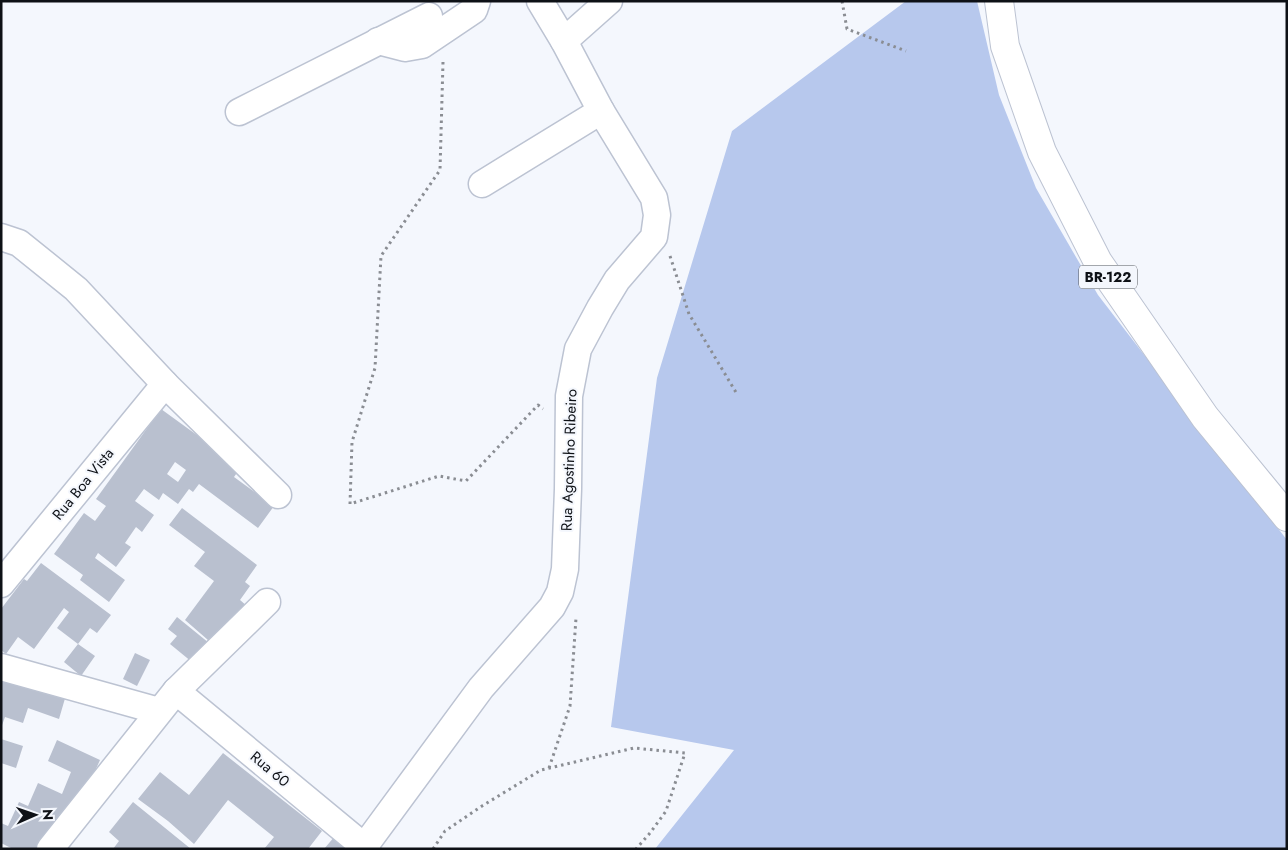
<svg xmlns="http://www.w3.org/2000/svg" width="1288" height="850" font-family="Jost,sans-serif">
<rect width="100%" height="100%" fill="#f4f7fd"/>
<path fill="#b7c8ed" d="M906 1H977L999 95 1036 188 1098 295 1287 540V849H655L734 750 611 727 657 378 732 131Z"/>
<g fill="#b9c0cf" fill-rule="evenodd">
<path d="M161 409 241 467 234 477 274 506 258 528 199 484 193 492 189 489 178 504 163 493 159 500 144 489 135 501 154 515 142 532 136 527 125 543 131 547 116 567 98 553 95 558 125 580 109 602 80 580 83 575 54 554 84 513 95 521 106 506 96 499ZM175 462 186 470 178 482 167 474Z"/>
<path d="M182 508 257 565 245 582 250 586 240 600 247 606 216 647 185 620 214 581 194 566 205 552 169 525Z"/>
<path d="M41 563 111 615 97 633 90 628 78 644 95 656 81 676 64 662 78 644 57 628 69 612 64 608 34 649 18 637 6 654 1 650V609L24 579 27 581Z"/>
<path d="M177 617 225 656 209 676 170 644 177 636 168 629Z"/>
<path d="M135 653 150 660 137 686 123 679Z"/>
<path d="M1 673 66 695 59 719 28 708 23 723 5 717 1 728Z"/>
<path d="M1 739 23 746 16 768 1 763Z"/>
<path d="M57 740 100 760 81 802 46 849H13L1 843V823L8 826 19 802 28 806 38 783 62 794 71 772 48 761Z"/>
<path d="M223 753 322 831 308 849H264L274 837 228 800 194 844 168 821 138 799 160 772 189 795Z"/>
<path d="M133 802 191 849H113L119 841 109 832Z"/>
<path d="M335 836 350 849H324Z"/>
</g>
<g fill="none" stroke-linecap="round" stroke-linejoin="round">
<g stroke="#bcc3d2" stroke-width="29">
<g id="street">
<path d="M378 41 405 48 422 45 474 10 477 1"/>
<path d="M564 41 609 1"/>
<path d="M239 112 429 16"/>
<path d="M482 184 601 111"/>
<path d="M1 237 19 243 76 289 165 384 278 495"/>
<path d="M1 584 165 384"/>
<path d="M1 667 159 711"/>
<path d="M176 691 367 849"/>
<path d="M364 847 481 688 552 607 560 592 565 569 568 489 569 396 578 349 600 308 617 280 654 237 657 215 654 198 601 111 564 41 540 1"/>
<path d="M50 849 176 691 267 602"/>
</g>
</g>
<g stroke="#bcc3d2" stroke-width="30">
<path id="highway" d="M999 1 1005 46 1042 152 1098 262 1205 417 1287 517"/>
</g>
<g stroke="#8a8d93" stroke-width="3" stroke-dasharray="2.5 4" stroke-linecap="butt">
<path d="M842 1 847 29 906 51"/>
<path d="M443 62 440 170 381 256 375 368 352 442 350 504 439 476 466 481 538 405 543 409"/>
<path d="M670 256 689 314 737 394"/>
<path d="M549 768 570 706 576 618"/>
<path d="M433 849 445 831 482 806 541 770 634 748 685 753 666 811 650 833 636 849"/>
</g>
<use href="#street" stroke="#fff" stroke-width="26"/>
<use href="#highway" stroke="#fff" stroke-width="28"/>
</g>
<g text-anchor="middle" stroke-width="4" stroke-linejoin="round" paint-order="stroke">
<rect fill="#f4f7fd" stroke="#53565b" stroke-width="1" x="1079" y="265.5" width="58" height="23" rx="4"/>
<g font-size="14" font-weight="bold" fill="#0e1116">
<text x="1108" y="282">BR-122</text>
</g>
<g font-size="15" fill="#0e1116" stroke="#f4f7fd">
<text transform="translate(569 460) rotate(-88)" y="5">Rua Agostinho Ribeiro</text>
<text transform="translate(83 484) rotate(-51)" y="5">Rua Boa Vista</text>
<text transform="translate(270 769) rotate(40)" y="5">Rua 60</text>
</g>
</g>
<rect width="1288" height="850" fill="none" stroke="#0e1116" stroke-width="5"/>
<g transform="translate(35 815) rotate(88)" stroke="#f4f7fd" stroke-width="4" paint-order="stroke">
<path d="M0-4L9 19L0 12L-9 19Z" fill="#0e1116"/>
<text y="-8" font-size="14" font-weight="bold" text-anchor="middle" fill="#0e1116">N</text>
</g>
</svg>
